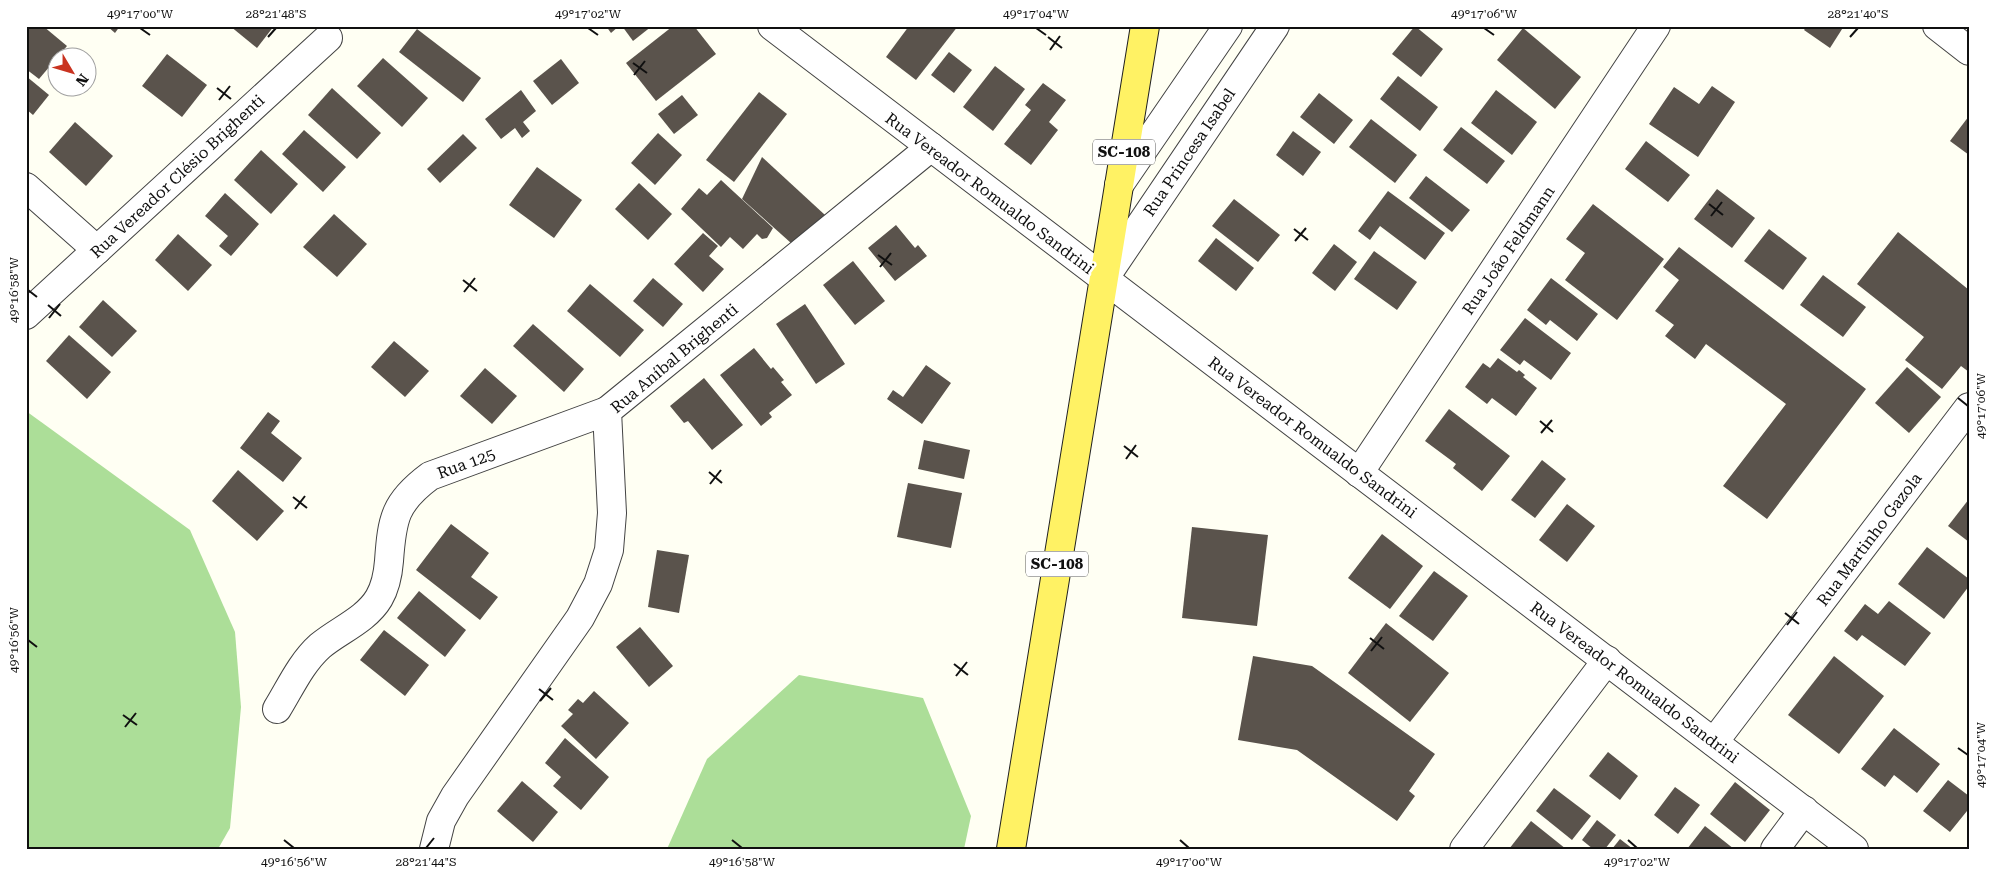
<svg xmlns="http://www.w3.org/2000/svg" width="1995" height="875" font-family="'Roboto Serif',serif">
<rect width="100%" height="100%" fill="#fffff3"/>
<g fill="#acde98">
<path d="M26 411 190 530 235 632 241 707 230 828 218 849H26Z"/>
<path d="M799 675 923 698 971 816 964 849H667L707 759Z"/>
</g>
<g fill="#5a534c">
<path d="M26 26H43L67 46 39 79 26 69Z"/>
<path d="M107 26H120L115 33Z"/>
<path d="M230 26H274L257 48Z"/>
<path d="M606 26H619L611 33Z"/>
<path d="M622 26H652L633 41Z"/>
<path d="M673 26H694L716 54 656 101 626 63Z"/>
<path d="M909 26H958L916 80 886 57Z"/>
<path d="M1415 26 1443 49 1421 77 1392 54Z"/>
<path d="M1807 26H1844L1830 48 1804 30Z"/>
<path d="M1523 28 1581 77 1555 109 1497 60Z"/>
<path d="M417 29 481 78 463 102 399 52Z"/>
<path d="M949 52 972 70 954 93 931 75Z"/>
<path d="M167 54 207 85 182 117 142 86Z"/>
<path d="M383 58 428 98 402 127 357 86Z"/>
<path d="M561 59 579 83 552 105 533 81Z"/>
<path d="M995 66 1025 89 993 131 963 107Z"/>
<path d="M26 76 49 95 33 115 26 109Z"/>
<path d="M1398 76 1438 107 1420 131 1380 99Z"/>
<path d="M1043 83 1066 100 1049 122 1058 130 1031 165 1004 144 1031 110 1025 105Z"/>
<path d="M1712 86 1735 102 1698 157 1649 124 1674 87 1699 104Z"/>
<path d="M332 88 381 133 357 159 308 115Z"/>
<path d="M521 90 536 111 523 122 530 131 522 138 515 128 501 139 485 119Z"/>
<path d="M1496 90 1537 122 1512 155 1471 123Z"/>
<path d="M759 92 787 114 734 182 706 160Z"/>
<path d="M1319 93 1353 120 1334 144 1300 117Z"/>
<path d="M682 95 698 115 674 134 658 114Z"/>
<path d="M1969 116V155L1950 141Z"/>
<path d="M1371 119 1417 155 1395 183 1349 147Z"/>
<path d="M75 122 113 156 86 186 49 152Z"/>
<path d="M1461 127 1505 161 1487 184 1443 150Z"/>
<path d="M304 130 346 167 323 192 282 154Z"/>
<path d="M1293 131 1321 152 1303 176 1276 155Z"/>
<path d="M658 133 682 155 655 185 631 163Z"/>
<path d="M463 134 477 148 440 183 427 169Z"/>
<path d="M1646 141 1690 175 1668 202 1625 169Z"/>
<path d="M261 150 298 184 271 214 234 180Z"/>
<path d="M762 157 825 215 791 243 742 199Z"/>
<path d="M537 167 582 200 554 238 509 205Z"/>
<path d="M1426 176 1470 210 1452 232 1409 198Z"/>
<path d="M721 180 773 228 767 238 762 239 757 234 743 249 730 237 721 247 681 209 699 188 707 195Z"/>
<path d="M639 183 672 214 648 240 615 209Z"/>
<path d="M1717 189 1755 218 1732 248 1694 219Z"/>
<path d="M1388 191 1445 233 1425 260 1380 226 1370 240 1358 231Z"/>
<path d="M225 193 259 224 231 256 219 246 228 236 205 216Z"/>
<path d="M1234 199 1280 235 1258 262 1212 226Z"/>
<path d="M1593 204 1664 259 1617 320 1565 280 1585 253 1566 239Z"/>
<path d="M334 214 367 244 337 277 303 247Z"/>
<path d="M896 225 915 248 918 245 927 256 895 281 868 248Z"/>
<path d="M1769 229 1807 258 1783 290 1744 261Z"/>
<path d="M1898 232 1969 290V372L1961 366 1942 389 1905 360 1924 337 1857 284Z"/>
<path d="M703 233 718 246 709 256 724 269 703 292 674 264Z"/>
<path d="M178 234 212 265 188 291 155 260Z"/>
<path d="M1216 238 1254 268 1236 291 1198 261Z"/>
<path d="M1334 244 1357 262 1335 291 1312 273Z"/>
<path d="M1679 247 1866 389 1767 519 1723 486 1786 404 1706 344 1695 359 1665 336 1674 325 1655 311 1679 280 1663 267Z"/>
<path d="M1374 251 1417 282 1397 310 1354 279Z"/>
<path d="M853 261 885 301 855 325 823 285Z"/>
<path d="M1823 275 1866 307 1843 337 1800 305Z"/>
<path d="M653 278 683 304 663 327 633 301Z"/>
<path d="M1551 278 1598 314 1577 341 1550 320 1546 325 1527 310Z"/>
<path d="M590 284 644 330 620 357 567 311Z"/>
<path d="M103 300 137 331 112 357 79 327Z"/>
<path d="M805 304 845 364 816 384 776 324Z"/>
<path d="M1525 318 1571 353 1551 380 1524 360 1520 365 1500 350Z"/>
<path d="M533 324 584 369 564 392 513 346Z"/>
<path d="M69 335 111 372 87 399 46 361Z"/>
<path d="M394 341 429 371 405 397 371 367Z"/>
<path d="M754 348 771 369 773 367 784 380 781 382 792 395 769 413 772 417 761 426 720 375Z"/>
<path d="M1498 358 1517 372 1519 370 1525 375 1523 377 1537 388 1516 416 1492 398 1487 404 1465 387 1483 363 1490 368Z"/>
<path d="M926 365 951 383 922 424 887 399 893 390 903 397Z"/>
<path d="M1907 367 1941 397 1909 433 1875 403Z"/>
<path d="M485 368 517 396 492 424 460 396Z"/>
<path d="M704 378 743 425 712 450 688 421 684 423 670 406Z"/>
<path d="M1449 409 1510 456 1482 491 1453 468 1456 464 1425 441Z"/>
<path d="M268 412 280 421 271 433 302 458 283 482 240 448Z"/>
<path d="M924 440 970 450 964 479 918 469Z"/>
<path d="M1542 460 1566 479 1535 518 1511 500Z"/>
<path d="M238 470 284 511 257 541 212 501Z"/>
<path d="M908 483 962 493 951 548 897 537Z"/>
<path d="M1969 499V542L1948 526Z"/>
<path d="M1567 504 1595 526 1567 562 1539 540Z"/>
<path d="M451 524 489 553 471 577 498 597 480 620 416 570Z"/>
<path d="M1192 527 1268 535 1257 626 1182 618Z"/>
<path d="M1382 534 1423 566 1390 609 1348 578Z"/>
<path d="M1927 547 1969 579V586L1944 619 1898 584Z"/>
<path d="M657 550 689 555 679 613 648 607Z"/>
<path d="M1434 571 1468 596 1433 641 1399 616Z"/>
<path d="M419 591 466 630 445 657 397 618Z"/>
<path d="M1889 601 1931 633 1905 666 1862 635 1857 641 1844 631 1865 604 1878 614Z"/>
<path d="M1386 623 1449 673 1410 722 1348 673Z"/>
<path d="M640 627 673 666 649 687 616 647Z"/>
<path d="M384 630 429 665 405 696 360 660Z"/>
<path d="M1253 656 1312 666 1435 754 1409 791 1415 796 1397 821 1297 750 1238 740Z"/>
<path d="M1834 656 1884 696 1839 754 1788 715Z"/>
<path d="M594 691 629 723 596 759 561 726 573 714 568 710 578 699 583 703Z"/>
<path d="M1894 728 1940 764 1917 793 1894 775 1885 787 1861 769Z"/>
<path d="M565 738 609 777 581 810 553 786 561 777 545 763Z"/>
<path d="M1608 752 1638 776 1620 800 1589 776Z"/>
<path d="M1948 780 1969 796V812L1967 811 1950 832 1923 811Z"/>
<path d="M522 781 558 812 533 842 497 811Z"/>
<path d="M1735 782 1770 810 1745 842 1710 814Z"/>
<path d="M1675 787 1700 805 1678 834 1654 815Z"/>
<path d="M1554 788 1591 816 1572 840 1536 811Z"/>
<path d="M1597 820 1616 835 1605 849H1593L1582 840Z"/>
<path d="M1531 821 1566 849H1509Z"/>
<path d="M1705 826 1734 849H1687Z"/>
<path d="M1620 839 1633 849H1612Z"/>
</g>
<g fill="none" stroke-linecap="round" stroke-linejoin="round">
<g stroke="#434343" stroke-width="30">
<g id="minor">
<path d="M772 26 1854 849"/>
<path d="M1937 26 1969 51"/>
<path d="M1119 185 1228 26"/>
<path d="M26 187 97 250"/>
<path d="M1104 279 1275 26"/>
<path d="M26 315 328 38"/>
<path d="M1359 473 1656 26"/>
<path d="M277 709C290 688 301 663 320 646 339 630 366 620 379 598 386 586 388 574 389 561 392 518 395 502 430 476L607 411"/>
<path d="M1714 742 1969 407"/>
<path d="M434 849 441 821 455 796 580 618 598 584 609 550 612 513 607 411 931 147"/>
<path d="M1464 849 1607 660"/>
<path d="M1775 849 1804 810"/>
</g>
</g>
<g stroke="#212121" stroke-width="30">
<path id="major" d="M1011 849 1145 26"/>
</g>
<use href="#minor" stroke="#fff" stroke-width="28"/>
<use href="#major" stroke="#fff264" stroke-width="28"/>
</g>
<path fill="none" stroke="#101010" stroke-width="2" d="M140 28 150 35M588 28 598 35M1036 28 1046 35M1484 28 1494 35M268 37 276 28M1048 37 1062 48M1850 37 1858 28M1050 50 1060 36M633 63 647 73M634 75 645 61M217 88 231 99M219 100 230 86M1709 204 1723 215M1711 216 1722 202M1294 229 1308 240M1295 241 1306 228M878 255 892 265M880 267 891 253M463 280 477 291M28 290 37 297M464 292 475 278M48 305 61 316M49 318 60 304M1958 398 1968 406M1540 421 1553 432M1541 433 1552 420M1124 446 1138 457M1126 459 1136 445M709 472 722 483M710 484 721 470M293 497 307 508M295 509 305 496M1785 613 1799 624M1787 625 1797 612M1370 638 1384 649M28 640 37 647M1371 651 1382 637M954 664 968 675M956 676 967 662M539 689 553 700M540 701 551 688M123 715 137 725M125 727 136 713M1958 748 1968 755M284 840 294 848M732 840 742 848M1180 840 1189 848M1628 840 1637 848M426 848 434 838"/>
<g text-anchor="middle" stroke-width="5" stroke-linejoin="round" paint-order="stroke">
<g fill="#fff" stroke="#585858" stroke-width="1">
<rect x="1093" y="139.5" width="62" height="25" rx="4"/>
<rect x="1026" y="551.5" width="62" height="25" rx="4"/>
</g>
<g font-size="15" font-weight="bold" fill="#101010">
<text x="1124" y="157">SC-108</text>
<text x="1057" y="569">SC-108</text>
</g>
<g font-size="16" fill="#101010" stroke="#fff">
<text transform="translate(1189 152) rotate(-56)" y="6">Rua Princesa Isabel</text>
<text transform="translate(177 176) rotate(-43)" y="6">Rua Vereador Clésio Brighenti</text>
<text transform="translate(990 193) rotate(37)" y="6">Rua Vereador Romualdo Sandrini</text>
<text transform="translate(1508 250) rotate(-56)" y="6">Rua João Feldmann</text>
<text transform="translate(674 358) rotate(-40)" y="6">Rua Aníbal Brighenti</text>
<text transform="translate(1313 437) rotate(37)" y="6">Rua Vereador Romualdo Sandrini</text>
<text transform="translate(466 463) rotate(-20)" y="6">Rua 125</text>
<text transform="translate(1869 539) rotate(-53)" y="6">Rua Martinho Gazola</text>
<text transform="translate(1635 682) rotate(37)" y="6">Rua Vereador Romualdo Sandrini</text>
</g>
</g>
<rect width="1995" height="875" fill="none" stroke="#ffffff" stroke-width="55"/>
<g transform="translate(72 72) rotate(128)"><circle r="24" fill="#ffffff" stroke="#9f9f9f"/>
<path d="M0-4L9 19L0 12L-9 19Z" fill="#c93320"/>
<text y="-8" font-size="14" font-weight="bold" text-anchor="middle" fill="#101010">N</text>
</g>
<rect x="28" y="28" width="1940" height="820" fill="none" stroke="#101010" stroke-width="2"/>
<g font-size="12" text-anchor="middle" fill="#101010">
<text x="140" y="18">49°17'00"W</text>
<text x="276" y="18">28°21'48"S</text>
<text x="588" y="18">49°17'02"W</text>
<text x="1036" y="18">49°17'04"W</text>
<text x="1484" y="18">49°17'06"W</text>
<text x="1858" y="18">28°21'40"S</text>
<text transform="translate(14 290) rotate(-90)" y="4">49°16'58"W</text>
<text transform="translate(1981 406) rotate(-90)" y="4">49°17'06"W</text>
<text transform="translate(14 640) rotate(-90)" y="4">49°16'56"W</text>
<text transform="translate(1981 755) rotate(-90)" y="4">49°17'04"W</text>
<text x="294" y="866">49°16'56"W</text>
<text x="426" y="866">28°21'44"S</text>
<text x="742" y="866">49°16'58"W</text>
<text x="1189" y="866">49°17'00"W</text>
<text x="1637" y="866">49°17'02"W</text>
</g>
</svg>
